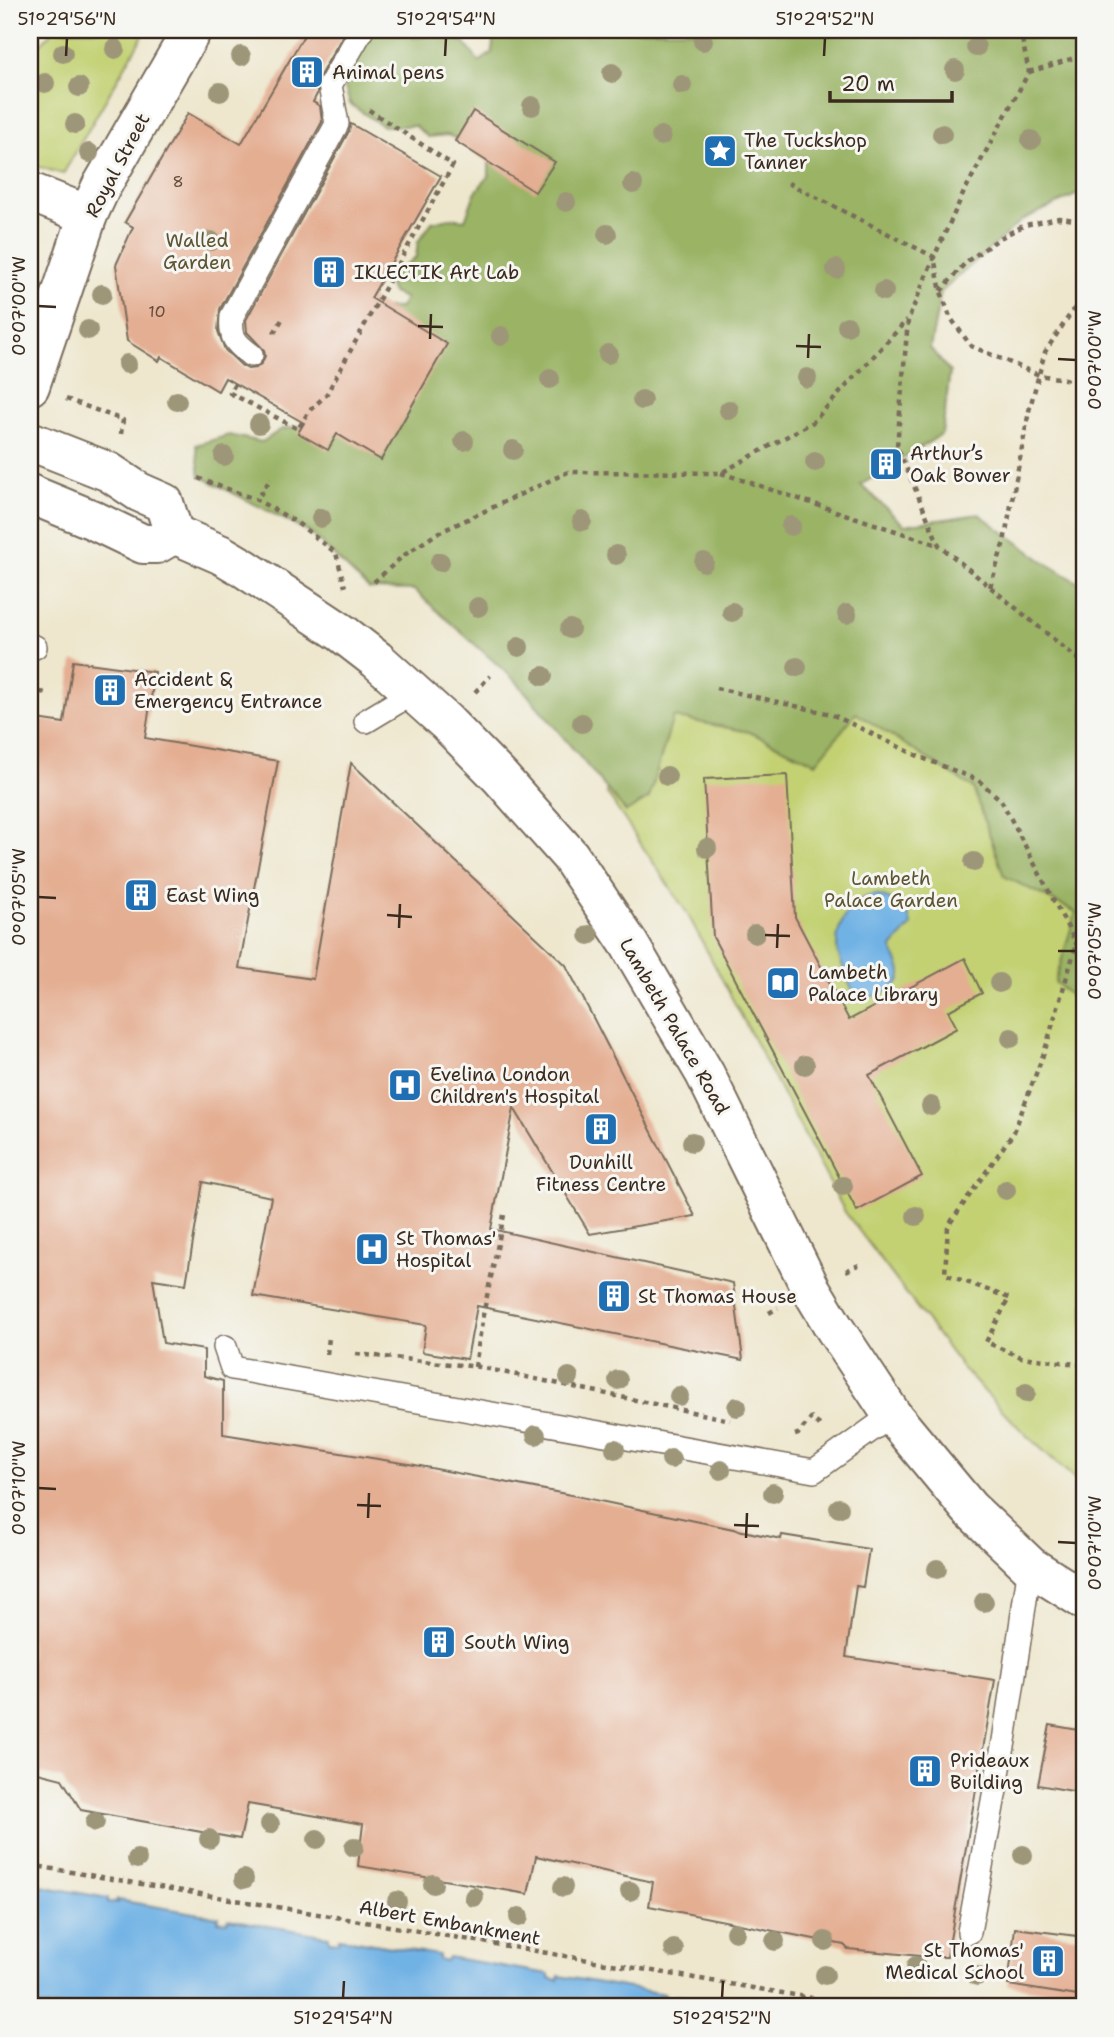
<svg xmlns="http://www.w3.org/2000/svg" width="1114" height="2037" font-family="'Shantell Sans',sans-serif">
<rect width="100%" height="100%" fill="#f6f6f2"/>
<filter id="ink" filterUnits="userSpaceOnUse"><feTurbulence type="fractalNoise" baseFrequency=".0143" numOctaves="2"/><feDisplacementMap in="SourceGraphic" scale="14" xChannelSelector="R" yChannelSelector="G"/><feConvolveMatrix kernelMatrix="1 2 1 2 8 2 1 2 1" color-interpolation-filters="sRGB"/></filter>
<filter id="wash" filterUnits="userSpaceOnUse"><feTurbulence type="fractalNoise" baseFrequency=".00686" numOctaves="4" result="noise"/><feDisplacementMap in="SourceGraphic" scale="28" xChannelSelector="R" yChannelSelector="G"/><feGaussianBlur stdDeviation="1.57" result="paint"/><feColorMatrix in="noise" values="0 0 0 0 0 0 0 0 0 0 0 0 0 0 0 0 0 1.4 0 .05"/><feComposite in="paint" operator="in"/></filter>
<g filter="url(#wash)">
<rect width="100%" height="100%" fill="#eee7ce"/>
<g fill="#c3d173" stroke="#7f7e48" stroke-width="2">
<path d="M54 30H146L63 174 30 164V55Z"/>
<path d="M629 640 1084 776V1487L1026 1435 963 1369 845 1212 687 913 606 792Z"/>
</g>
<path fill="#9ab365" stroke="#6a6e42" stroke-width="2" d="M351 30H414L413 38 440 35 464 42 479 62 492 53 494 30H1084V193H1080L1022 220 941 292 930 348 950 372 942 434 861 485 904 525 979 514 1046 563 1084 586V1008L1055 982 1076 912 1004 876 973 788 856 713 816 763 749 732 673 717 649 798 626 812 517 682 414 590 369 589 309 532 200 476 196 445 229 435 262 442 282 429 335 423 387 308H400L405 298 392 293 387 279 416 257 418 242 432 222 450 218 465 220 475 193 489 175V154L448 135 428 137 415 126H383L350 104 343 81 347 34Z"/>
<g fill="#71b2e5" stroke="#566e82" stroke-width="2">
<path d="M876 895C894 900 910 905 911 926L892 947C893 956 900 963 901 972 902 981 896 985 890 989 878 997 860 1002 851 987 848 983 847 976 845 972 842 964 837 954 837 946 837 922 851 897 876 895Z"/>
<path d="M30 1884 108 1898V1902L117 1903V1900L219 1917 218 1921 227 1922 228 1919 329 1936V1941L338 1942 339 1938 438 1955V1959L446 1961 448 1957 549 1974V1978L558 1980 559 1976 665 1994V1998L674 1999 675 1996 742 2007H30Z"/>
</g>
<g id="blocks">
<g fill="#e4ae92">
<path d="M307 30H346L318 79 317 94 313 102 320 106 322 122 220 309 218 331 225 350 242 366 248 369 256 368 262 363 265 356 264 350 247 332 246 320 349 131 351 124 441 176 371 298 447 344 381 460 337 434 328 450 298 433 304 423 225 378 218 391 161 357 159 361 127 341 116 265 133 227 125 222 188 113 241 144Z"/>
<path d="M473 111 555 162 535 192 455 141Z"/>
<path d="M73 661 155 672 145 738 278 761 239 968 313 979 351 763 566 965 695 1216 590 1234 514 1108 491 1229 733 1283 743 1360 477 1306 467 1359 422 1352 426 1325 253 1296 271 1197 203 1182 186 1284 153 1279 163 1343 204 1350V1376L223 1381V1434L415 1465 576 1496 781 1539 782 1535 869 1549 863 1587 856 1586 846 1657 995 1680 947 1957H931L848 1949 844 1945 649 1906 653 1882 536 1856 528 1894 358 1866 363 1824 248 1804 240 1839 81 1810 62 1779 30 1771V718L64 723Z"/>
<path d="M787 775 795 917 849 1020 965 958 982 993 948 1011 957 1028 869 1075 922 1176 857 1211 713 937 704 779Z"/>
<path d="M1050 1725 1084 1731V1793L1038 1785Z"/>
<path d="M1015 1928 1084 1937V1997L1008 1985Z"/>
</g>
</g>
</g>
<g filter="url(#ink)">
<use href="#blocks" fill-opacity="0" stroke="#7a6c5c" stroke-width="2"/>
<g fill="none" stroke-linecap="round" stroke-linejoin="round">
<g stroke="#7a6c5c" stroke-width="26">
<g id="service">
<path d="M251 355C234 342 230 337 232 316L337 124 330 85 362 30"/>
<path d="M30 646 35 647"/>
<path d="M366 721 414 692"/>
<path d="M225 1347 232 1368 814 1471 892 1415"/>
<path d="M969 1932 1004 1741 1030 1566"/>
</g>
</g>
<g stroke="#7a6c5c" stroke-width="42">
<g id="minor">
<path d="M30 192 88 215"/>
<path d="M30 386 88 215 101 187 192 30"/>
</g>
</g>
<g stroke="#7a6c5c" stroke-width="42">
<g id="primary">
<path d="M30 441 109 472 139 492 164 503 174 534 222 555 244 568 342 633 377 660 446 722 500 777 570 856 629 944 705 1074 811 1289 835 1329 892 1415 969 1508 1030 1566 1084 1600"/>
<path d="M30 494 91 519 143 544H157L174 534"/>
</g>
</g>
<g stroke="#7a6c5c" stroke-width="4.5" stroke-dasharray="5 5" stroke-linecap="butt">
<path d="M1020 30 1029 72 964 192 934 257 908 320 897 446 939 545 1084 664"/>
<path d="M1029 72 1084 55"/>
<path d="M788 183 934 257 941 292 950 317 971 346 1039 375 1084 382"/>
<path d="M941 291 966 262 1000 238 1025 225 1059 218 1084 221"/>
<path d="M274 333 283 318"/>
<path d="M235 384 230 393 298 429 309 411 326 395 453 165 366 108"/>
<path d="M66 399 123 420 121 434"/>
<path d="M721 473 938 545"/>
<path d="M198 478 257 500 296 522 336 553 345 587"/>
<path d="M260 495 271 478"/>
<path d="M374 582 403 556 438 533 568 472 721 473 813 422 907 320"/>
<path d="M990 587 1004 542 1029 411 1045 352 1073 310 1084 301"/>
<path d="M716 688 831 714 920 757 978 780 1001 800 1077 945"/>
<path d="M30 690 46 693"/>
<path d="M475 692 490 676"/>
<path d="M1084 919 1045 1050 1014 1132 948 1226 945 1274 1009 1298 986 1342 1021 1357 1084 1365"/>
<path d="M846 1271 859 1265"/>
<path d="M769 1313 778 1308"/>
<path d="M327 1354 329 1338"/>
<path d="M356 1354 479 1367 730 1420"/>
<path d="M475 1367 483 1315 504 1215"/>
<path d="M795 1435 798 1434 811 1418 821 1426"/>
<path d="M30 1865 865 2007"/>
</g>
<use href="#service" stroke="#fff" stroke-width="23"/>
<use href="#minor" stroke="#fff" stroke-width="38"/>
<use href="#primary" stroke="#fff" stroke-width="38"/>
</g>
<g fill="#9e9679">
<circle cx="703" cy="41" r="10"/>
<circle cx="976" cy="47" r="10"/>
<circle cx="115" cy="49" r="10"/>
<circle cx="63" cy="53" r="10"/>
<circle cx="241" cy="56" r="10"/>
<circle cx="955" cy="70" r="10"/>
<circle cx="612" cy="73" r="10"/>
<circle cx="45" cy="83" r="10"/>
<circle cx="682" cy="85" r="10"/>
<circle cx="79" cy="87" r="10"/>
<circle cx="220" cy="92" r="10"/>
<circle cx="532" cy="106" r="10"/>
<circle cx="75" cy="124" r="10"/>
<circle cx="942" cy="134" r="10"/>
<circle cx="661" cy="136" r="10"/>
<circle cx="1031" cy="140" r="10"/>
<circle cx="89" cy="153" r="10"/>
<circle cx="633" cy="184" r="10"/>
<circle cx="566" cy="202" r="10"/>
<circle cx="607" cy="234" r="10"/>
<circle cx="211" cy="241" r="10"/>
<circle cx="836" cy="269" r="10"/>
<circle cx="884" cy="291" r="10"/>
<circle cx="102" cy="294" r="10"/>
<circle cx="847" cy="326" r="10"/>
<circle cx="88" cy="330" r="10"/>
<circle cx="501" cy="336" r="10"/>
<circle cx="608" cy="354" r="10"/>
<circle cx="127" cy="364" r="10"/>
<circle cx="807" cy="378" r="10"/>
<circle cx="550" cy="379" r="10"/>
<circle cx="642" cy="400" r="10"/>
<circle cx="177" cy="401" r="10"/>
<circle cx="729" cy="410" r="10"/>
<circle cx="259" cy="424" r="10"/>
<circle cx="464" cy="441" r="10"/>
<circle cx="513" cy="450" r="10"/>
<circle cx="224" cy="456" r="10"/>
<circle cx="815" cy="462" r="10"/>
<circle cx="321" cy="518" r="10"/>
<circle cx="582" cy="521" r="10"/>
<circle cx="791" cy="526" r="10"/>
<circle cx="616" cy="555" r="10"/>
<circle cx="440" cy="562" r="10"/>
<circle cx="704" cy="562" r="10"/>
<circle cx="478" cy="607" r="10"/>
<circle cx="732" cy="612" r="10"/>
<circle cx="847" cy="614" r="10"/>
<circle cx="570" cy="629" r="10"/>
<circle cx="519" cy="647" r="10"/>
<circle cx="797" cy="667" r="10"/>
<circle cx="543" cy="676" r="10"/>
<circle cx="582" cy="723" r="10"/>
<circle cx="667" cy="776" r="10"/>
<circle cx="707" cy="848" r="10"/>
<circle cx="974" cy="862" r="10"/>
<circle cx="755" cy="934" r="10"/>
<circle cx="589" cy="935" r="10"/>
<circle cx="999" cy="983" r="10"/>
<circle cx="1011" cy="1038" r="10"/>
<circle cx="805" cy="1065" r="10"/>
<circle cx="931" cy="1106" r="10"/>
<circle cx="692" cy="1142" r="10"/>
<circle cx="843" cy="1186" r="10"/>
<circle cx="1006" cy="1190" r="10"/>
<circle cx="916" cy="1216" r="10"/>
<circle cx="569" cy="1377" r="10"/>
<circle cx="618" cy="1380" r="10"/>
<circle cx="1026" cy="1393" r="10"/>
<circle cx="679" cy="1396" r="10"/>
<circle cx="737" cy="1407" r="10"/>
<circle cx="536" cy="1435" r="10"/>
<circle cx="615" cy="1449" r="10"/>
<circle cx="671" cy="1459" r="10"/>
<circle cx="721" cy="1470" r="10"/>
<circle cx="773" cy="1493" r="10"/>
<circle cx="839" cy="1508" r="10"/>
<circle cx="937" cy="1569" r="10"/>
<circle cx="984" cy="1602" r="10"/>
<circle cx="95" cy="1822" r="10"/>
<circle cx="270" cy="1824" r="10"/>
<circle cx="209" cy="1839" r="10"/>
<circle cx="317" cy="1839" r="10"/>
<circle cx="354" cy="1847" r="10"/>
<circle cx="1023" cy="1855" r="10"/>
<circle cx="137" cy="1859" r="10"/>
<circle cx="244" cy="1879" r="10"/>
<circle cx="433" cy="1884" r="10"/>
<circle cx="563" cy="1887" r="10"/>
<circle cx="630" cy="1891" r="10"/>
<circle cx="474" cy="1897" r="10"/>
<circle cx="397" cy="1901" r="10"/>
<circle cx="519" cy="1917" r="10"/>
<circle cx="735" cy="1932" r="10"/>
<circle cx="775" cy="1941" r="10"/>
<circle cx="825" cy="1941" r="10"/>
<circle cx="674" cy="1949" r="10"/>
<circle cx="916" cy="1966" r="10"/>
<circle cx="825" cy="1975" r="10"/>
<circle cx="977" cy="1976" r="10"/>
</g>
</g>
<path fill="none" stroke="#3b2a1e" stroke-width="2.5" d="M66 56 67 38M445 56 446 38M824 56 825 38M38 306 56 307M418 326 443 327M430 339 431 314M796 346 821 347M808 358 809 334M1058 359 1076 360M38 897 56 898M387 915 412 917M399 928 400 904M765 935 790 936M777 948 778 924M1058 951H1076M38 1488 56 1489M357 1505 381 1506M368 1518 369 1493M734 1525 759 1526M746 1538 747 1513M1058 1542 1076 1543M343 1998 344 1981M722 1998 723 1981"/>
<defs>
<g id="building-square" transform="scale(1.75)"><rect x="-9" y="-9" width="18" height="18" rx="4" fill="#1f6fb2" stroke="#f6f6f2"/><path d="M-4-6H4V6H1V3H-1V6H-4ZM-2.5-4.3h1.7v1.8h-1.7ZM.8-4.3h1.7v1.8H.8ZM-2.5-1h1.7V.8h-1.7ZM.8-1h1.7V.8H.8Z" fill="#fff"/></g>
<g id="sight-square" transform="scale(1.75)"><rect x="-9" y="-9" width="18" height="18" rx="4" fill="#1f6fb2" stroke="#f6f6f2"/><path d="M0-6L1.8-2.2L6-1.7L2.9 1.2L3.7 5.4L0 3.3L-3.7 5.4L-2.9 1.2L-6-1.7L-1.8-2.2Z" fill="#fff"/></g>
<g id="library-square" transform="scale(1.75)"><rect x="-9" y="-9" width="18" height="18" rx="4" fill="#1f6fb2" stroke="#f6f6f2"/><path d="M-6-4Q-3-5.5-.7-3.5V5Q-3 3-6 4ZM6-4Q3-5.5 .7-3.5V5Q3 3 6 4Z" fill="#fff"/></g>
<g id="hospital-square" transform="scale(1.75)"><rect x="-9" y="-9" width="18" height="18" rx="4" fill="#1f6fb2" stroke="#f6f6f2"/><path d="M-5-5h3v3.5h4V-5h3V5h-3V1.5h-4V5h-3Z" fill="#fff"/></g>
</defs>
<g fill-rule="evenodd">
<use href="#building-square" x="307" y="72"/>
<use href="#sight-square" x="720" y="151"/>
<use href="#building-square" x="329" y="272"/>
<use href="#building-square" x="886" y="464"/>
<use href="#building-square" x="110" y="690"/>
<use href="#building-square" x="141" y="895"/>
<use href="#library-square" x="783" y="983"/>
<use href="#hospital-square" x="405" y="1085"/>
<use href="#building-square" x="601" y="1129"/>
<use href="#hospital-square" x="372" y="1249"/>
<use href="#building-square" x="614" y="1296"/>
<use href="#building-square" x="439" y="1642"/>
<use href="#building-square" x="925" y="1771"/>
<use href="#building-square" x="1048" y="1961"/>
</g>
<g text-anchor="middle" stroke-width="6" stroke-linejoin="round" paint-order="stroke">
<g font-size="16" fill="#654b3b">
<text x="178" y="187">8</text>
<text x="157" y="317">10</text>
</g>
<g font-size="19" fill="#3b2a1e" stroke="#f6f6f2" text-anchor="start">
<text x="332" y="79">Animal pens</text>
<text x="744" y="147">The Tuckshop<tspan x="744" dy="22">Tanner</tspan></text>
<text x="354" y="279">IKLECTIK Art Lab</text>
<text x="910" y="460">Arthur’s<tspan x="910" dy="22">Oak Bower</tspan></text>
<text x="134" y="686">Accident &amp;<tspan x="134" dy="22">Emergency Entrance</tspan></text>
<text x="166" y="902">East Wing</text>
<text x="808" y="979">Lambeth<tspan x="808" dy="22">Palace Library</tspan></text>
<text x="430" y="1081">Evelina London<tspan x="430" dy="22">Children's Hospital</tspan></text>
<text x="601" y="1169" text-anchor="middle">Dunhill<tspan x="601" dy="22">Fitness Centre</tspan></text>
<text x="396" y="1245">St Thomas'<tspan x="396" dy="22">Hospital</tspan></text>
<text x="638" y="1303">St Thomas House</text>
<text x="464" y="1649">South Wing</text>
<text x="950" y="1767">Prideaux<tspan x="950" dy="22">Building</tspan></text>
<text x="1024" y="1957" text-anchor="end">St Thomas'<tspan x="1024" dy="22">Medical School</tspan></text>
</g>
<g font-size="19" fill="#3b2a1e" stroke="#f6f6f2">
<text transform="translate(117 165) rotate(-62)" y="7">Royal Street</text>
<text transform="translate(675 1026) rotate(60)" y="7">Lambeth Palace Road</text>
<text transform="translate(450 1922) rotate(10)" y="7">Albert Embankment</text>
</g>
<g font-size="19" fill="#5d5433" stroke="#f6f6f2">
<text x="197" y="247">Walled<tspan x="197" dy="22">Garden</tspan></text>
<text x="891" y="885">Lambeth<tspan x="891" dy="22">Palace Garden</tspan></text>
</g>
</g>
<rect width="1114" height="2037" fill="none" stroke="#f6f6f2" stroke-width="77"/>
<path d="M830 91v10h122v-10" fill="none" stroke="#3b2a1e" stroke-width="3.5"/>
<text x="841" y="91" font-size="21" fill="#3b2a1e" stroke="#f6f6f2" stroke-width="5" paint-order="stroke">20 m</text>
<rect x="38" y="38" width="1038" height="1960" fill="none" stroke="#3b2a1e" stroke-width="2.5"/>
<g font-size="18" text-anchor="middle" fill="#3b2a1e">
<text x="67" y="25">51°29'56"N</text>
<text x="446" y="25">51°29'54"N</text>
<text x="825" y="25">51°29'52"N</text>
<text transform="translate(19 306) rotate(-90)" y="6">0°07'00"W</text>
<text transform="translate(1095 360) rotate(-90)" y="6">0°07'00"W</text>
<text transform="translate(19 897) rotate(-90)" y="6">0°07'05"W</text>
<text transform="translate(1095 951) rotate(-90)" y="6">0°07'05"W</text>
<text transform="translate(19 1488) rotate(-90)" y="6">0°07'10"W</text>
<text transform="translate(1095 1543) rotate(-90)" y="6">0°07'10"W</text>
<text x="343" y="2024">51°29'54"N</text>
<text x="722" y="2024">51°29'52"N</text>
</g>
</svg>
